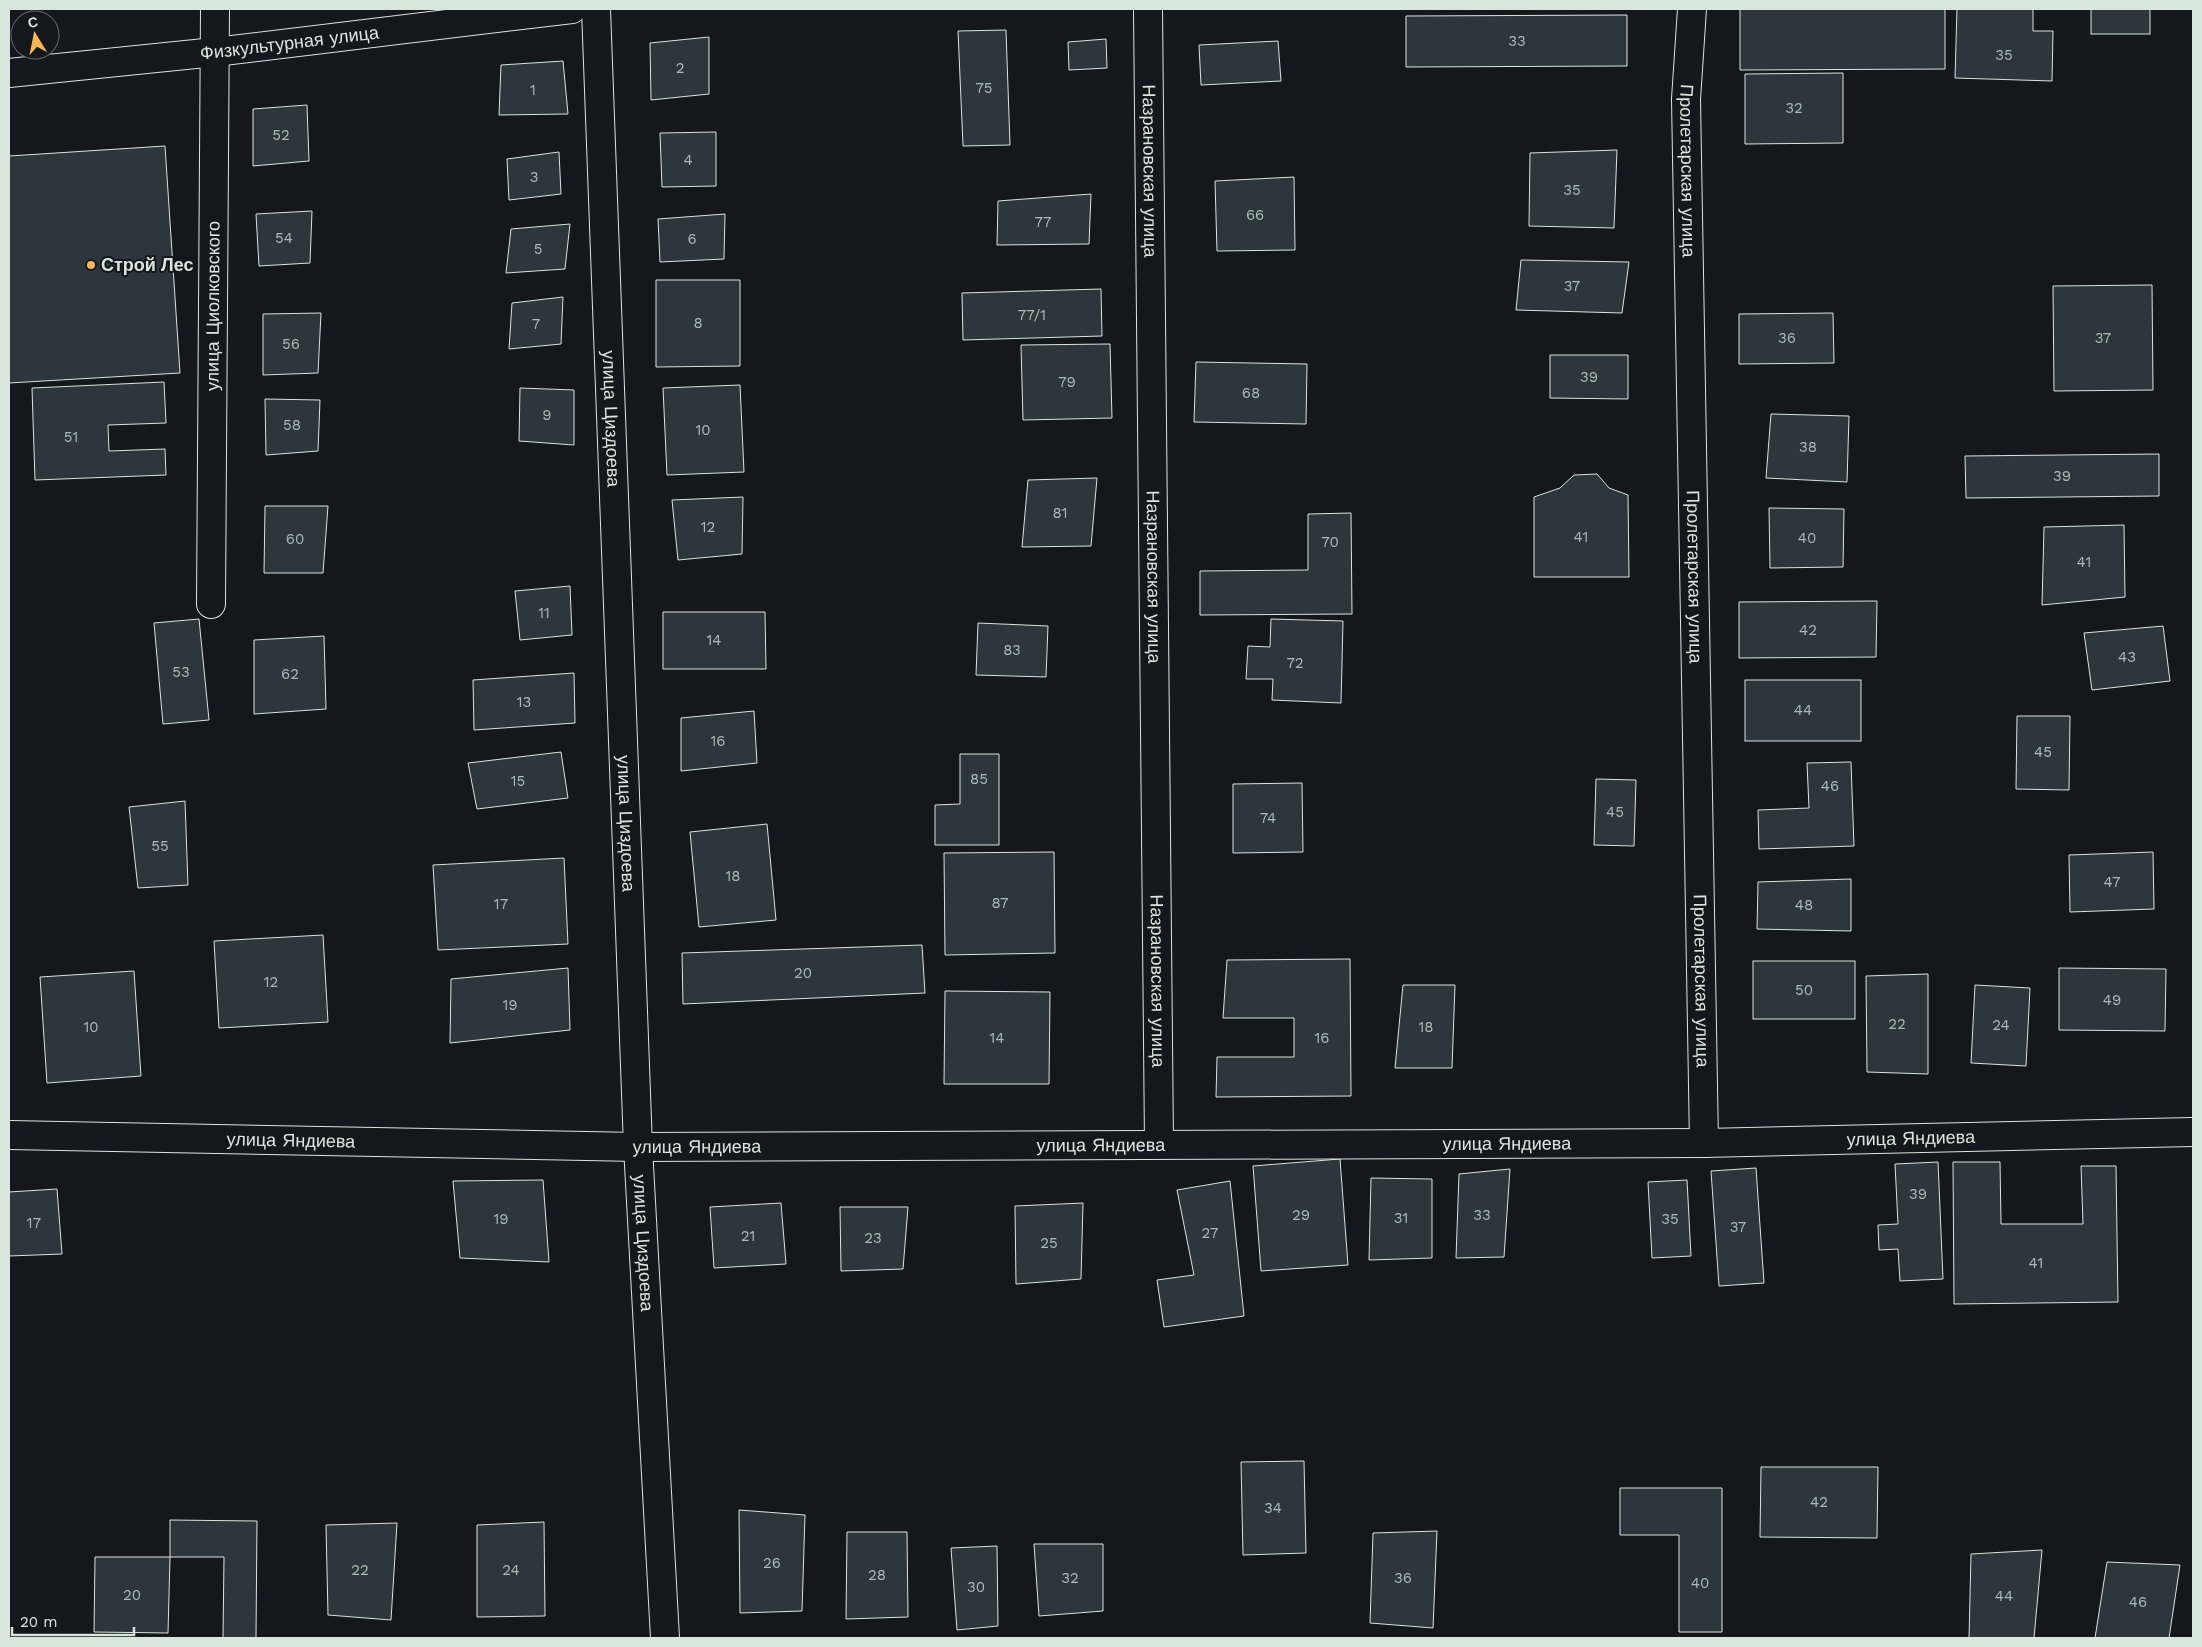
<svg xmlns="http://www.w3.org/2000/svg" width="2202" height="1647" font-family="'Work Sans',sans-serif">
<rect width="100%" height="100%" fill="#14181c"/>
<g fill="#2c363c" stroke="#d8e6dc">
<path d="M1740 9H1945V69L1740 70Z"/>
<path d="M1957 9H2033V31H2053L2052 81 1955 78Z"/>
<rect x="2091" y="9" width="59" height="25"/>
<path d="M1627 15V66L1406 67V16Z"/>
<path d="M1006 30 1010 145 963 146 958 31Z"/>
<path d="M709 37V94L651 100 650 43Z"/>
<path d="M1106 39 1107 68 1069 70 1068 42Z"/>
<path d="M1278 41 1281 81 1201 85 1199 45Z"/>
<path d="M563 61 568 114 499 115 501 65Z"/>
<path d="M1843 73V143L1745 144V74Z"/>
<path d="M307 105 309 161 253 166V109Z"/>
<path d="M716 132V186L662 187 660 133Z"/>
<path d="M165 146 180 373 9 383V156Z"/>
<path d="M1617 150 1614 228 1529 226 1530 153Z"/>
<path d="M559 152 561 194 509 200 507 159Z"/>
<path d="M1294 177 1295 250 1217 251 1215 181Z"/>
<path d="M1091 194 1089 244 997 245 998 201Z"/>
<path d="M312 211 310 263 259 266 256 214Z"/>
<path d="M725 214 724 259 660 262 658 219Z"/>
<path d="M570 224 565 269 506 273 511 229Z"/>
<path d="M1521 260 1629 262 1622 313 1516 310Z"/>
<path d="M656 280H740V366L656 367Z"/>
<path d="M2152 285 2153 390 2054 391 2053 286Z"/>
<path d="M1101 289 1102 336 963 340 962 293Z"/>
<path d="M563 297 561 344 509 349 512 303Z"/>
<path d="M321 313 318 373 263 375V314Z"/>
<path d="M1833 313 1834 363 1739 364V314Z"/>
<path d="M1110 344 1112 418 1023 420 1021 345Z"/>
<path d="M1550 355H1628V399L1550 398Z"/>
<path d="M1196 362 1307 364 1306 424 1194 422Z"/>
<path d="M164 382 166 423 108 425 109 451 165 449 166 475 35 480 32 388Z"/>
<path d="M740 385 744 472 667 475 663 388Z"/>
<path d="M520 388 574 390V445L519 441Z"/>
<path d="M265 399 320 400 318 451 266 455Z"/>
<path d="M1771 414 1849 416 1847 482 1766 478Z"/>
<path d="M2159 454V496L1966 498 1965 456Z"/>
<path d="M1597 474 1609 488 1628 495 1629 577H1534V497L1560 488 1574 475Z"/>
<path d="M1097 478 1091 546 1022 547 1028 480Z"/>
<path d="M743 497 742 554 678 560 672 500Z"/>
<path d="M265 506H328L323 573H264Z"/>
<path d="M1769 508 1844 509 1843 567 1770 568Z"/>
<path d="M1351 513 1352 614 1200 615V571L1308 570V514Z"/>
<path d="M2124 525 2125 597 2042 605 2044 527Z"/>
<path d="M570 586 572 635 520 640 515 591Z"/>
<path d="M1877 601 1876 657 1739 658V602Z"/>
<path d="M663 612H765L766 669H663Z"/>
<path d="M199 619 209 720 163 724 154 623Z"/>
<path d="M1271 619 1343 621 1341 703 1272 700 1273 679H1246L1248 646 1270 647Z"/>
<path d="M978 623 1048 626 1046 677 976 675Z"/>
<path d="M2163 626 2170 681 2092 690 2084 633Z"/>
<path d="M324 636 326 709 254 714V640Z"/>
<path d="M574 673 575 723 474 730 473 680Z"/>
<rect x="1745" y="680" width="116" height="61"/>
<path d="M754 711 757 763 681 771V718Z"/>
<path d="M2017 716H2070L2069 790 2016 789Z"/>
<path d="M561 752 568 798 477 809 468 763Z"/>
<path d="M960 754H999V845H935V805L960 804Z"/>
<path d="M1851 762 1854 846 1759 849 1758 810 1809 808 1807 763Z"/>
<path d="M1596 779 1636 780 1634 846 1594 845Z"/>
<path d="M1302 783 1303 852 1233 853V784Z"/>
<path d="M185 801 188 885 138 888 129 807Z"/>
<path d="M767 824 776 920 699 927 690 832Z"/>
<path d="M1054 852 1055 953 945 955 944 853Z"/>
<path d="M2153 852 2154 909 2070 912 2069 855Z"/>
<path d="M564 858 568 944 438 950 433 865Z"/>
<path d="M1851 879V931L1757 929 1758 882Z"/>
<path d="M323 935 328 1022 219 1028 214 941Z"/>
<path d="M922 945 925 993 683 1004 682 953Z"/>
<path d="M1350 959 1351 1096 1216 1097 1217 1057H1294V1018H1223L1227 960Z"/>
<rect x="1753" y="961" width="102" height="58"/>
<path d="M568 968 570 1030 450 1043 451 979Z"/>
<path d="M2059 968 2166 969 2165 1031 2059 1030Z"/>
<path d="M134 971 141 1076 47 1083 40 977Z"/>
<path d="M1928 974V1074L1867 1072 1866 976Z"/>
<path d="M1403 985H1455L1452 1068H1395Z"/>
<path d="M1975 985 2030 988 2026 1066 1971 1063Z"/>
<path d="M945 991 1050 992 1049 1084H944Z"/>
<path d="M1340 1159 1348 1265 1261 1271 1253 1166Z"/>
<path d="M1938 1162 1943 1279 1900 1281 1898 1249 1879 1250 1878 1225 1898 1224 1895 1164Z"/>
<path d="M1953 1162H2000L2001 1224H2083L2081 1166H2116L2118 1302 1954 1304Z"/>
<path d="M1756 1168 1764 1283 1719 1286 1711 1171Z"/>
<path d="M1510 1169 1504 1257 1456 1258 1459 1174Z"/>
<path d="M1371 1178 1432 1179V1258L1369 1260Z"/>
<path d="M543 1180 549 1262 460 1258 453 1181Z"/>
<path d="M1687 1180 1691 1256 1652 1258 1648 1182Z"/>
<path d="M1230 1181 1244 1316 1164 1327 1157 1280 1194 1275 1177 1190Z"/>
<path d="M57 1189 62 1254 9 1256V1192Z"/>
<path d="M781 1203 786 1264 714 1268 710 1207Z"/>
<path d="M1083 1203 1081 1279 1016 1284 1015 1206Z"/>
<path d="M840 1207H908L903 1269 841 1271Z"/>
<path d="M1304 1461 1306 1553 1243 1555 1241 1462Z"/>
<path d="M1761 1467H1878L1877 1538 1760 1537Z"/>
<path d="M1620 1488H1722V1632H1679V1535H1620Z"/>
<path d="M739 1510 805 1515 802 1611 740 1613Z"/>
<path d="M170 1520 257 1521 256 1638H223L224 1557H170Z"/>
<path d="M544 1522 545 1616 477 1617V1525Z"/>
<path d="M397 1523 391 1620 328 1615 326 1525Z"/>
<path d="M1437 1531 1433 1628 1370 1623 1373 1533Z"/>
<path d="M847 1532H907L908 1617 846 1619Z"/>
<path d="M1034 1544H1103V1611L1039 1616Z"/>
<path d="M997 1546 998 1626 957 1630 951 1548Z"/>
<path d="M2042 1550 2034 1638H1969L1971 1554Z"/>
<path d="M95 1557H170L168 1633 94 1632Z"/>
<path d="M2107 1562 2180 1565 2169 1638H2095Z"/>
</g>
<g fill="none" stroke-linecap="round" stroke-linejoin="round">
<g stroke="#d8e6dc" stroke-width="30">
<g id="minor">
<path id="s1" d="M596 9 638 1147 665 1638"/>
<path id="s2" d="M1148 9 1159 1144"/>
<path id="s3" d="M1692 9 1686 99 1704 1143"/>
<path id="s4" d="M211 604 215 9"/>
<path id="s5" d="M9 1135 638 1147 1704 1143 2193 1132"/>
</g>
</g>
<g stroke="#d8e6dc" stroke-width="30">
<g id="major">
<path id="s6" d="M9 73 215 52 572 9"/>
</g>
</g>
<use href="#minor" stroke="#14181c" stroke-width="28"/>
<use href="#major" stroke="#14181c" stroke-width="28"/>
</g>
<circle fill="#ffb74d" stroke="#14181c" stroke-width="2" cx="91" cy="265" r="5"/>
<g text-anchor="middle" stroke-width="4" stroke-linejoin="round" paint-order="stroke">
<g font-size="15" fill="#adbab4">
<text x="1517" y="46">33</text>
<text x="2004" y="60">35</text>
<text x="680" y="73">2</text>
<text x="984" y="93">75</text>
<text x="533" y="95">1</text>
<text x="1794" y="113">32</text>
<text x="281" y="140">52</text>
<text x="688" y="165">4</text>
<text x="534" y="182">3</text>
<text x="1572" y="195">35</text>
<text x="1255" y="220">66</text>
<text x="1043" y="227">77</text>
<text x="284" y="243">54</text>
<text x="692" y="244">6</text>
<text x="538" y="254">5</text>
<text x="1572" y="291">37</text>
<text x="1032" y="320">77/1</text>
<text x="698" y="328">8</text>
<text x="536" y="329">7</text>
<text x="1787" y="343">36</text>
<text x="2103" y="343">37</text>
<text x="291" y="349">56</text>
<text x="1589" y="382">39</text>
<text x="1067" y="387">79</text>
<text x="1251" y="398">68</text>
<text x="547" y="420">9</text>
<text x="292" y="430">58</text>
<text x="703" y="435">10</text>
<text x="71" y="442">51</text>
<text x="1808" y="452">38</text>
<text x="2062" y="481">39</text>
<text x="1060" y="518">81</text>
<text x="708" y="532">12</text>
<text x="1581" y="542">41</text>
<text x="1807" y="543">40</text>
<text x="295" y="544">60</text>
<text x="1330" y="547">70</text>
<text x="2084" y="567">41</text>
<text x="544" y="618">11</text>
<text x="1808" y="635">42</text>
<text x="714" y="645">14</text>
<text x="1012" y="655">83</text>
<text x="2127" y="662">43</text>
<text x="1295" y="668">72</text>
<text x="181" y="677">53</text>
<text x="290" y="679">62</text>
<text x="524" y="707">13</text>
<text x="1803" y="715">44</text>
<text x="718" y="746">16</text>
<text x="2043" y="757">45</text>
<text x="979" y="784">85</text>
<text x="518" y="786">15</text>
<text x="1830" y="791">46</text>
<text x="1615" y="817">45</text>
<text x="1268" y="823">74</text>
<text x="160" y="851">55</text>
<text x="733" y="881">18</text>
<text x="2112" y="887">47</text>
<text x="1000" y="908">87</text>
<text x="501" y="909">17</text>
<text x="1804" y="910">48</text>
<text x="803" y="978">20</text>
<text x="271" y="987">12</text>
<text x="1804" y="995">50</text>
<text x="2112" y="1005">49</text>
<text x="510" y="1010">19</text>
<text x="1897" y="1029">22</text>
<text x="2001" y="1030">24</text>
<text x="91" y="1032">10</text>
<text x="1426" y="1032">18</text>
<text x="997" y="1043">14</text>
<text x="1322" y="1043">16</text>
<text x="1918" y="1199">39</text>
<text x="1301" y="1220">29</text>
<text x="1482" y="1220">33</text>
<text x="1401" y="1223">31</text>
<text x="501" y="1224">19</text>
<text x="1670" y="1224">35</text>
<text x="34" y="1228">17</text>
<text x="1738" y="1232">37</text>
<text x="1210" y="1238">27</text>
<text x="748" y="1241">21</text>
<text x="873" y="1243">23</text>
<text x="1049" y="1248">25</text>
<text x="2036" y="1268">41</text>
<text x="1819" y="1507">42</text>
<text x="1273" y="1513">34</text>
<text x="772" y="1568">26</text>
<text x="360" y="1575">22</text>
<text x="511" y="1575">24</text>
<text x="877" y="1580">28</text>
<text x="1070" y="1583">32</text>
<text x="1403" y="1583">36</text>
<text x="1700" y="1588">40</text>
<text x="976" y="1592">30</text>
<text x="132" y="1600">20</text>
<text x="2004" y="1601">44</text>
<text x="2138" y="1607">46</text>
</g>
<g font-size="18" fill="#d8e6dc" stroke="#14181c">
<text dy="6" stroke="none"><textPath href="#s6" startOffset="282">Физкультурная улица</textPath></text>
<text dy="6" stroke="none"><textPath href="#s3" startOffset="162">Пролетарская улица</textPath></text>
<text dy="6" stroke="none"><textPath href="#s2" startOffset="162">Назрановская улица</textPath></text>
<text dy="6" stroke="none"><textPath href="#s4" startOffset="298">улица Циолковского</textPath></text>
<text dy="6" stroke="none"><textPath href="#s1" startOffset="410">улица Циздоева</textPath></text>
<text dy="6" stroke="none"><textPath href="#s2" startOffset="568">Назрановская улица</textPath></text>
<text dy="6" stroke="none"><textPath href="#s3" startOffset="568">Пролетарская улица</textPath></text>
<text dy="6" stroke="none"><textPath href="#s1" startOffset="815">улица Циздоева</textPath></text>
<text dy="6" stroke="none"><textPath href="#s2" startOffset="972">Назрановская улица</textPath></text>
<text dy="6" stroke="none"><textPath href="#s3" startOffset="972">Пролетарская улица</textPath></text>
<text dy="6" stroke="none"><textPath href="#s5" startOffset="1902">улица Яндиева</textPath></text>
<text dy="6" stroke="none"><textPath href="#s5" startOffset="282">улица Яндиева</textPath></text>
<text dy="6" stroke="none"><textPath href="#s5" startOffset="1498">улица Яндиева</textPath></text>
<text dy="6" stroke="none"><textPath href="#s5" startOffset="1092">улица Яндиева</textPath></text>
<text dy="6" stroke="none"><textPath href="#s5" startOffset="688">улица Яндиева</textPath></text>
<text dy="6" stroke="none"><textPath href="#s1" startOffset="1235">улица Циздоева</textPath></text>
</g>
<g font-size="18" font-weight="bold" fill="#d8e6dc" stroke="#14181c" text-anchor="start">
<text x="101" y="271">Строй Лес</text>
</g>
</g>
<rect width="2202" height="1647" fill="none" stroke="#d8e6dc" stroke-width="20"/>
<g transform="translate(35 35) rotate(350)"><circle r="24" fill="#14181c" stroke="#626a69"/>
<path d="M0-4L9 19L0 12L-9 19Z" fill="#ffb74d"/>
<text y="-8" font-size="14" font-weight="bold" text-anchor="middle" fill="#d8e6dc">С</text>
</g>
<path d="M12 1627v8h122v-8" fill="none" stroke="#d8e6dc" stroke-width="2.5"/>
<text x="20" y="1627" font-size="15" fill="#d8e6dc" stroke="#14181c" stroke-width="4" paint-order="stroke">20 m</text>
</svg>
